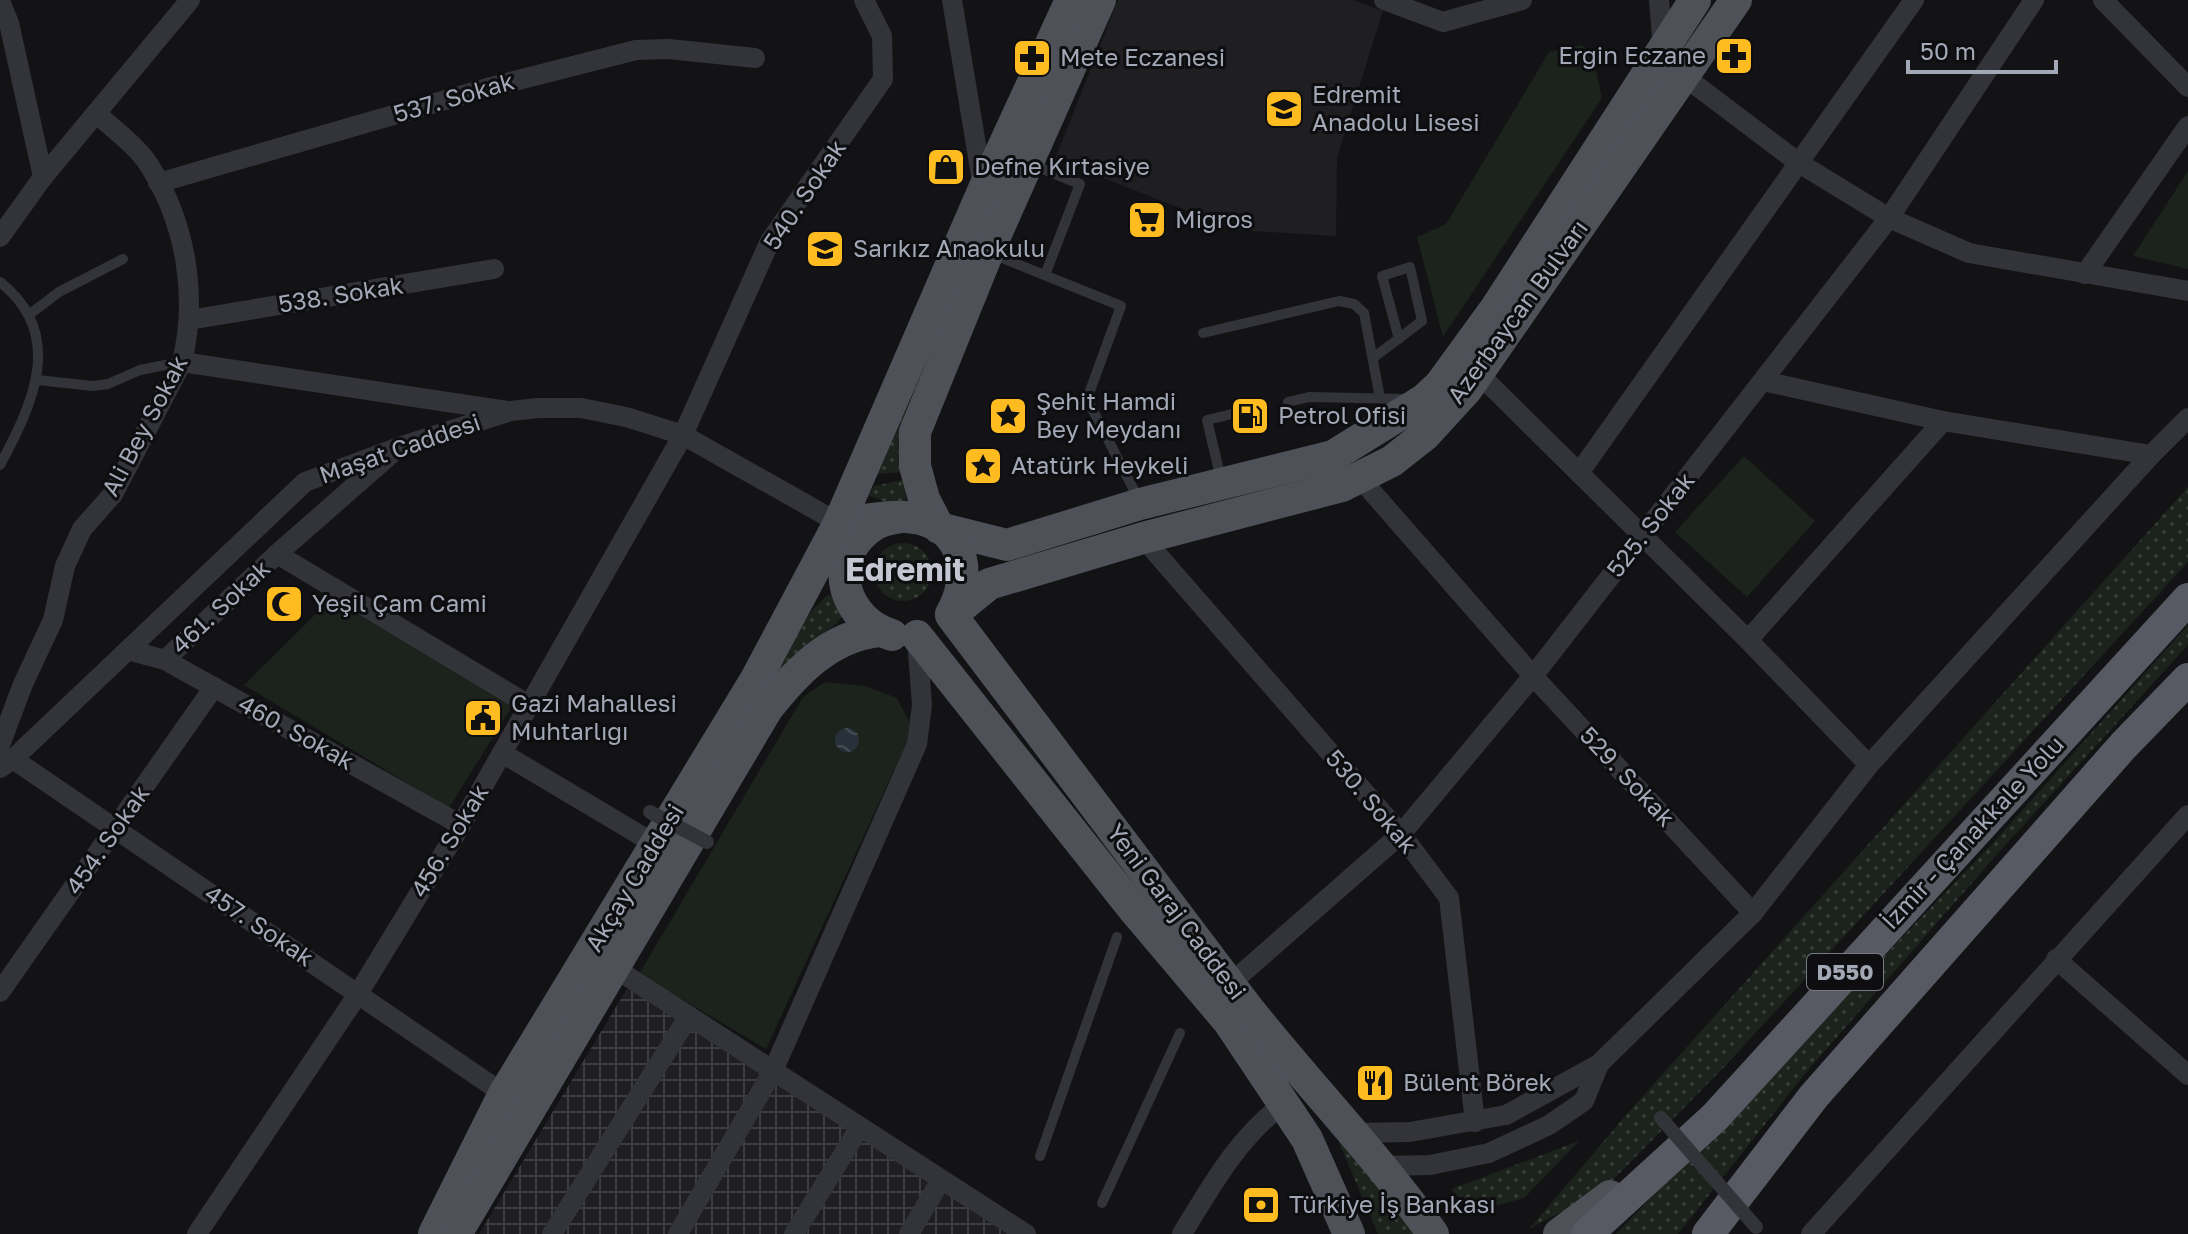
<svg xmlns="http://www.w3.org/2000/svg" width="2188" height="1234" font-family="'Golos Text',sans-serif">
<defs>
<pattern id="industrial-grid" width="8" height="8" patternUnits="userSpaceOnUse" patternTransform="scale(2)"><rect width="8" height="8" fill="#1f1f22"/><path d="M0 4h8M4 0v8" fill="none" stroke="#3c3d40"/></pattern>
<pattern id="grass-dots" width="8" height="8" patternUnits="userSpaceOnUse" patternTransform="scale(2)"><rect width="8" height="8" fill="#1b231c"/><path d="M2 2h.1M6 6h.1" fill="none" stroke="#39403b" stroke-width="1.8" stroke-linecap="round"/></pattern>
<pattern id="water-waves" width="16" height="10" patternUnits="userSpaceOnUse" patternTransform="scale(2)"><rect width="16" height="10" fill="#28313a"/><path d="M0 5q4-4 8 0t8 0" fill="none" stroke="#444c54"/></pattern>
</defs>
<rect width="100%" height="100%" fill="#131315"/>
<path fill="#1f1f22" d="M1118 0H1353L1383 11 1337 157 1336 236 1236 230 1055 159Z"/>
<path fill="url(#industrial-grid)" d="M634 977 1013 1234H479Z"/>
<g fill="url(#grass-dots)">
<path d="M951 309 922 371 900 432 902 472 877 474 892 432Z"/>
<path d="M903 480 906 499 903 505 890 504 868 495 874 486Z"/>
<path d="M2188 487V562L1726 1065 1601 1192 1530 1228 1627 1114Z"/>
<circle cx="903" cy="572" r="29"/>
<path d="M828 595 837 596 844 614 836 624 794 655 740 737C762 693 791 626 828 595Z"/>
<path d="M2188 625V645L1999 852 1808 1070 1678 1234H1616L1993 843Z"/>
<path d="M1320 1112 1423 1234H1378L1338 1140Z"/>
<path d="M1579 1141 1524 1198 1472 1212 1451 1189Z"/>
</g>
<g fill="#1b231c">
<path d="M1581 45 1592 52 1602 98 1443 337 1417 237 1446 224 1549 52Z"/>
<path d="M2188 171V269L2133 256Z"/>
<path d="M1744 456 1815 521 1747 597 1675 532Z"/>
<path d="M331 599 513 705 449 808 244 685Z"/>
<path d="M825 682 865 686 897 698 913 729 766 1049 639 974 803 697Z"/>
</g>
<circle fill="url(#water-waves)" cx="847" cy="740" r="12"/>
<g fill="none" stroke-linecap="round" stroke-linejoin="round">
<g stroke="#33343a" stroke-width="10">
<path d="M1033 165 1080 184 1045 275"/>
<path d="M990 253 1121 306 1087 399 1138 498"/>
<path d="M0 282C66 334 33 404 0 465"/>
<path d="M30 314 59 292 123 259"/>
<path d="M1203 333 1339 301 1354 304 1364 313 1380 398"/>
<path d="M1373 358 1422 321 1410 267 1382 276 1399 339"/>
<path d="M37 380 93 386 108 384 140 370 181 362"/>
<path d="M1288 402 1309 397 1407 399"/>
<path d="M1221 479 1207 420 1232 414"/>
<path d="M1040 1156 1117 937"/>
<path d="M1102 1203 1180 1033"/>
</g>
<g stroke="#33343a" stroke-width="20">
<path d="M952 0 983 187"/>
<path d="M1384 0 1443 22 1522 0"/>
<path d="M1659 0 1663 50 1685 77 1799 163 1889 218 1969 253 2188 291"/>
<path d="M2103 0 2188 87"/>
<path d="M0 1 9 23 43 177"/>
<path d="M158 183 487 88 636 50 669 49 755 58"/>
<path d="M0 237 43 177 190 0"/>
<path d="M2085 274 2188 126"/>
<path d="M189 320 494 269"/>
<path d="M182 362 507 411"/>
<path d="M1478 373 1748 640 1869 765"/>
<path d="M1763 381 1943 421 2151 455 2188 418"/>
<path d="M1579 473 1914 0"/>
<path d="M1143 538 1401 834 1449 898 1475 1122"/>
<path d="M277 554 529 705"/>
<path d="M1748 640 1943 421"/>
<path d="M128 650 165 660 461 825"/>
<path d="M165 660 277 554 390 455"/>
<path d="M0 745 23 684 53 620 65 566 82 529 113 494 182 362C198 296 186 223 149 165 137 146 113 129 96 113"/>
<path d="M502 753 655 844"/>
<path d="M13 759 504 1094"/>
<path d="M0 768 13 759 305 482 399 447 511 411 538 408H581L626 417 683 435 839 523"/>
<path d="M1753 913 1869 765 2151 455"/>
<path d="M2056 959 2188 1075"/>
<path d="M613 967 1026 1234"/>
<path d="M1223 990 1401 834 1533 676 1889 218 2034 0"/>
<path d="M0 992 214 687"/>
<path d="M1352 1133 1410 1132 1506 1115 1599 1064 1753 913 1533 676 1359 477"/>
<path d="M1382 1166 1430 1165 1489 1153 1549 1125 1584 1101 1599 1064"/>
<path d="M197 1234 358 994 461 825 683 435 770 241 883 79 882 36 864 0"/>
<path d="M552 1234 689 1016"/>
<path d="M678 1234 773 1071 917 744 922 705 917 639"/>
<path d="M794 1234 860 1127"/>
<path d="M909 1234 941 1180"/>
<path d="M1182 1234C1212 1185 1237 1139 1283 1104"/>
<path d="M1811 1234 2188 815"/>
</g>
<g stroke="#4f5159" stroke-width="32">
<path d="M1100 0 988 252 915 432V466L924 499 939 528 1007 545 1140 504 1333 456 1425 399 1440 385 1496 308 1695 0"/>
<path d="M839 523C864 521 894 513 920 519 966 530 972 578 951 614"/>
<path d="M892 635C845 621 826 563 867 530 877 521 889 519 902 517"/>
<path d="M917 636 1135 911 1229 1022 1307 1139 1349 1234"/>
<path d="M434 1234 504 1094 756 679 839 523 983 191 1071 0"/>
<path d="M456 1234 767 709C796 672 829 637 878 631"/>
<path d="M1433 1234C1376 1154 1307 1083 1246 1006L951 615 989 584 1143 538 1342 486 1392 461 1425 435 1467 389 1736 0"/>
<path d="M1559 1234 1610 1196"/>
</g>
<g stroke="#575a62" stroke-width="32">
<path d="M1587 1234 1715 1117 2188 599"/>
<path d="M1708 1234 1814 1096 2123 746 2188 679"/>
</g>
<g stroke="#33343a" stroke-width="14">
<path d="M650 812 707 842"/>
<path d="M1661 1118 1756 1227"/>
</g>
</g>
<defs>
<g id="pharmacy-square" transform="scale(2)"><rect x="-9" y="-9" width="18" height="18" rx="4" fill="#ffbc21" stroke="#0e0e10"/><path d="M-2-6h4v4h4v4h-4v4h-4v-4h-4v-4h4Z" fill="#111"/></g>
<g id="school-square" transform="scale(2)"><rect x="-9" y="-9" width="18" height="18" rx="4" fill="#ffbc21" stroke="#0e0e10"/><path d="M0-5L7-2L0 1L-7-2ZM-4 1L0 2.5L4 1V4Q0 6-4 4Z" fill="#111"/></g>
<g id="shop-square" transform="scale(2)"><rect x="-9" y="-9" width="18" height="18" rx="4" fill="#ffbc21" stroke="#0e0e10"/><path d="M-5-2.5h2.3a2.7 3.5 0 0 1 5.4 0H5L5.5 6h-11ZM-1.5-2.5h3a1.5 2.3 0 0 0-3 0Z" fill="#111"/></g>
<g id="supermarket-square" transform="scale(2)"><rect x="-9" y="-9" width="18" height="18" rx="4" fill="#ffbc21" stroke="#0e0e10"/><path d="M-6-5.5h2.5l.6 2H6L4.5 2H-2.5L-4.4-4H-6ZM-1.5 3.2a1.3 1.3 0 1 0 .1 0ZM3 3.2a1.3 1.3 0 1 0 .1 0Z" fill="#111"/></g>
<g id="sight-square" transform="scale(2)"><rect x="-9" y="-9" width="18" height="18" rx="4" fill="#ffbc21" stroke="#0e0e10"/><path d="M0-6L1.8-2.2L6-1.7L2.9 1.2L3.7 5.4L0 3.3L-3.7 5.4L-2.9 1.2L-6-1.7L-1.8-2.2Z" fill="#111"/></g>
<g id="fuel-square" transform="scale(2)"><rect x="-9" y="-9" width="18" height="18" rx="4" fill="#ffbc21" stroke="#0e0e10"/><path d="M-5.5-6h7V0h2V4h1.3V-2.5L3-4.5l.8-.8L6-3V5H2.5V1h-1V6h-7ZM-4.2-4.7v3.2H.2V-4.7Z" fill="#111"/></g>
<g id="mosque-square" transform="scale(2)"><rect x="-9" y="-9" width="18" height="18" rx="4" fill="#ffbc21" stroke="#0e0e10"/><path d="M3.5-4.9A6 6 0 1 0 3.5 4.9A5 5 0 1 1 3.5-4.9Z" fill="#111"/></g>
<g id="civic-square" transform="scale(2)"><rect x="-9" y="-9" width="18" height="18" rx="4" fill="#ffbc21" stroke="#0e0e10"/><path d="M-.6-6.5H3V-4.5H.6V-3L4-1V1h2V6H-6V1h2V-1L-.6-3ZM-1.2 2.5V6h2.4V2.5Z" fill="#111"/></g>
<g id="restaurant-square" transform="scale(2)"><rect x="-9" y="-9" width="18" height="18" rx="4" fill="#ffbc21" stroke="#0e0e10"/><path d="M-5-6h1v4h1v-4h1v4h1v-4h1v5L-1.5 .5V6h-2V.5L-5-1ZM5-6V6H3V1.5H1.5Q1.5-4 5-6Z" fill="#111"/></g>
<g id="bank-square" transform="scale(2)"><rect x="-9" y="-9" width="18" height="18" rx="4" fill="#ffbc21" stroke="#0e0e10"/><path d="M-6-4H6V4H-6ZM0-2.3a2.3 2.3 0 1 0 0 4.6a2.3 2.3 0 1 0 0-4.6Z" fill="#111"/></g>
</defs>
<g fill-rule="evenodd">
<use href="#pharmacy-square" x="1734" y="56"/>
<use href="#pharmacy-square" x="1032" y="58"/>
<use href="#school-square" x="1284" y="109"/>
<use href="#shop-square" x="946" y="167"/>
<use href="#supermarket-square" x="1147" y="220"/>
<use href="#school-square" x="825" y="249"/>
<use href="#sight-square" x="1008" y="416"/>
<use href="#fuel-square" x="1250" y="416"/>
<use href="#sight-square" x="983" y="466"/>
<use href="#mosque-square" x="284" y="604"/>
<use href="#civic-square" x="483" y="718"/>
<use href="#restaurant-square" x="1375" y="1083"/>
<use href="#bank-square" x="1261" y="1205"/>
</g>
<g text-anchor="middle" stroke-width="6" stroke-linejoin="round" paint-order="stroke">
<rect fill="#0e0e10" stroke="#767a85" stroke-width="2" x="1807" y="954" width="76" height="36" rx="6"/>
<g font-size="22" font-weight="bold" fill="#a3a8b7">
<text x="1845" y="980">D550</text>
</g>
<g font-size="24" fill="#a3a8b7" stroke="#0e0e10" text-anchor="start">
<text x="1706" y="64" text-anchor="end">Ergin Eczane</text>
<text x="1060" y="66">Mete Eczanesi</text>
<text x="1312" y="103">Edremit<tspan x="1312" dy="28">Anadolu Lisesi</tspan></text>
<text x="974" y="175">Defne Kırtasiye</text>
<text x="1175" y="228">Migros</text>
<text x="853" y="257">Sarıkız Anaokulu</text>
<text x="1036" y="410">Şehit Hamdi<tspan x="1036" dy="28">Bey Meydanı</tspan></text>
<text x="1278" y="424">Petrol Ofisi</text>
<text x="1011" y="474">Atatürk Heykeli</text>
<text x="312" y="612">Yeşil Çam Cami</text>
<text x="511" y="712">Gazi Mahallesi<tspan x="511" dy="28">Muhtarlığı</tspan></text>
<text x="1403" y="1091">Bülent Börek</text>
<text x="1289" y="1213">Türkiye İş Bankası</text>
</g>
<g font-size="24" fill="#a3a8b7" stroke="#0e0e10">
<text transform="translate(454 98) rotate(-16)" y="8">537. Sokak</text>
<text transform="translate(805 195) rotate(-56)" y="8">540. Sokak</text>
<text transform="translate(341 295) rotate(-9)" y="8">538. Sokak</text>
<text transform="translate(1518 312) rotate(-54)" y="8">Azerbaycan Bulvarı</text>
<text transform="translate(145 426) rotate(-62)" y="8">Ali Bey Sokak</text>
<text transform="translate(400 449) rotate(-19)" y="8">Maşat Caddesi</text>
<text transform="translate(1651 525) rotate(-52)" y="8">525. Sokak</text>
<text transform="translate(221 607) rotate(-43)" y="8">461. Sokak</text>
<text transform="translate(296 733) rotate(29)" y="8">460. Sokak</text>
<text transform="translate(1627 777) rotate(47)" y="8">529. Sokak</text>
<text transform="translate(1371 802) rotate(50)" y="8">530. Sokak</text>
<text transform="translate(1973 833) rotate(-47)" y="8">İzmir - Çanakkale Yolu</text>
<text transform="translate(108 840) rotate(-55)" y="8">454. Sokak</text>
<text transform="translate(450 841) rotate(-59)" y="8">456. Sokak</text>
<text transform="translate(635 878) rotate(-59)" y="8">Akçay Caddesi</text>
<text transform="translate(1176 912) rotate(53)" y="8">Yeni Garaj Caddesi</text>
<text transform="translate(259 926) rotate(34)" y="8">457. Sokak</text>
</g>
<g font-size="32" font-weight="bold" fill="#c4c7d2" stroke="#0e0e10">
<text x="905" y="581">Edremit</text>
</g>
</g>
<path d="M1908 60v12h148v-12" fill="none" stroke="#a3a8b7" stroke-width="4"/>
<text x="1920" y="60" font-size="24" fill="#a3a8b7" stroke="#0e0e10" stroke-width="6" paint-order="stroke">50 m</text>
</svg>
